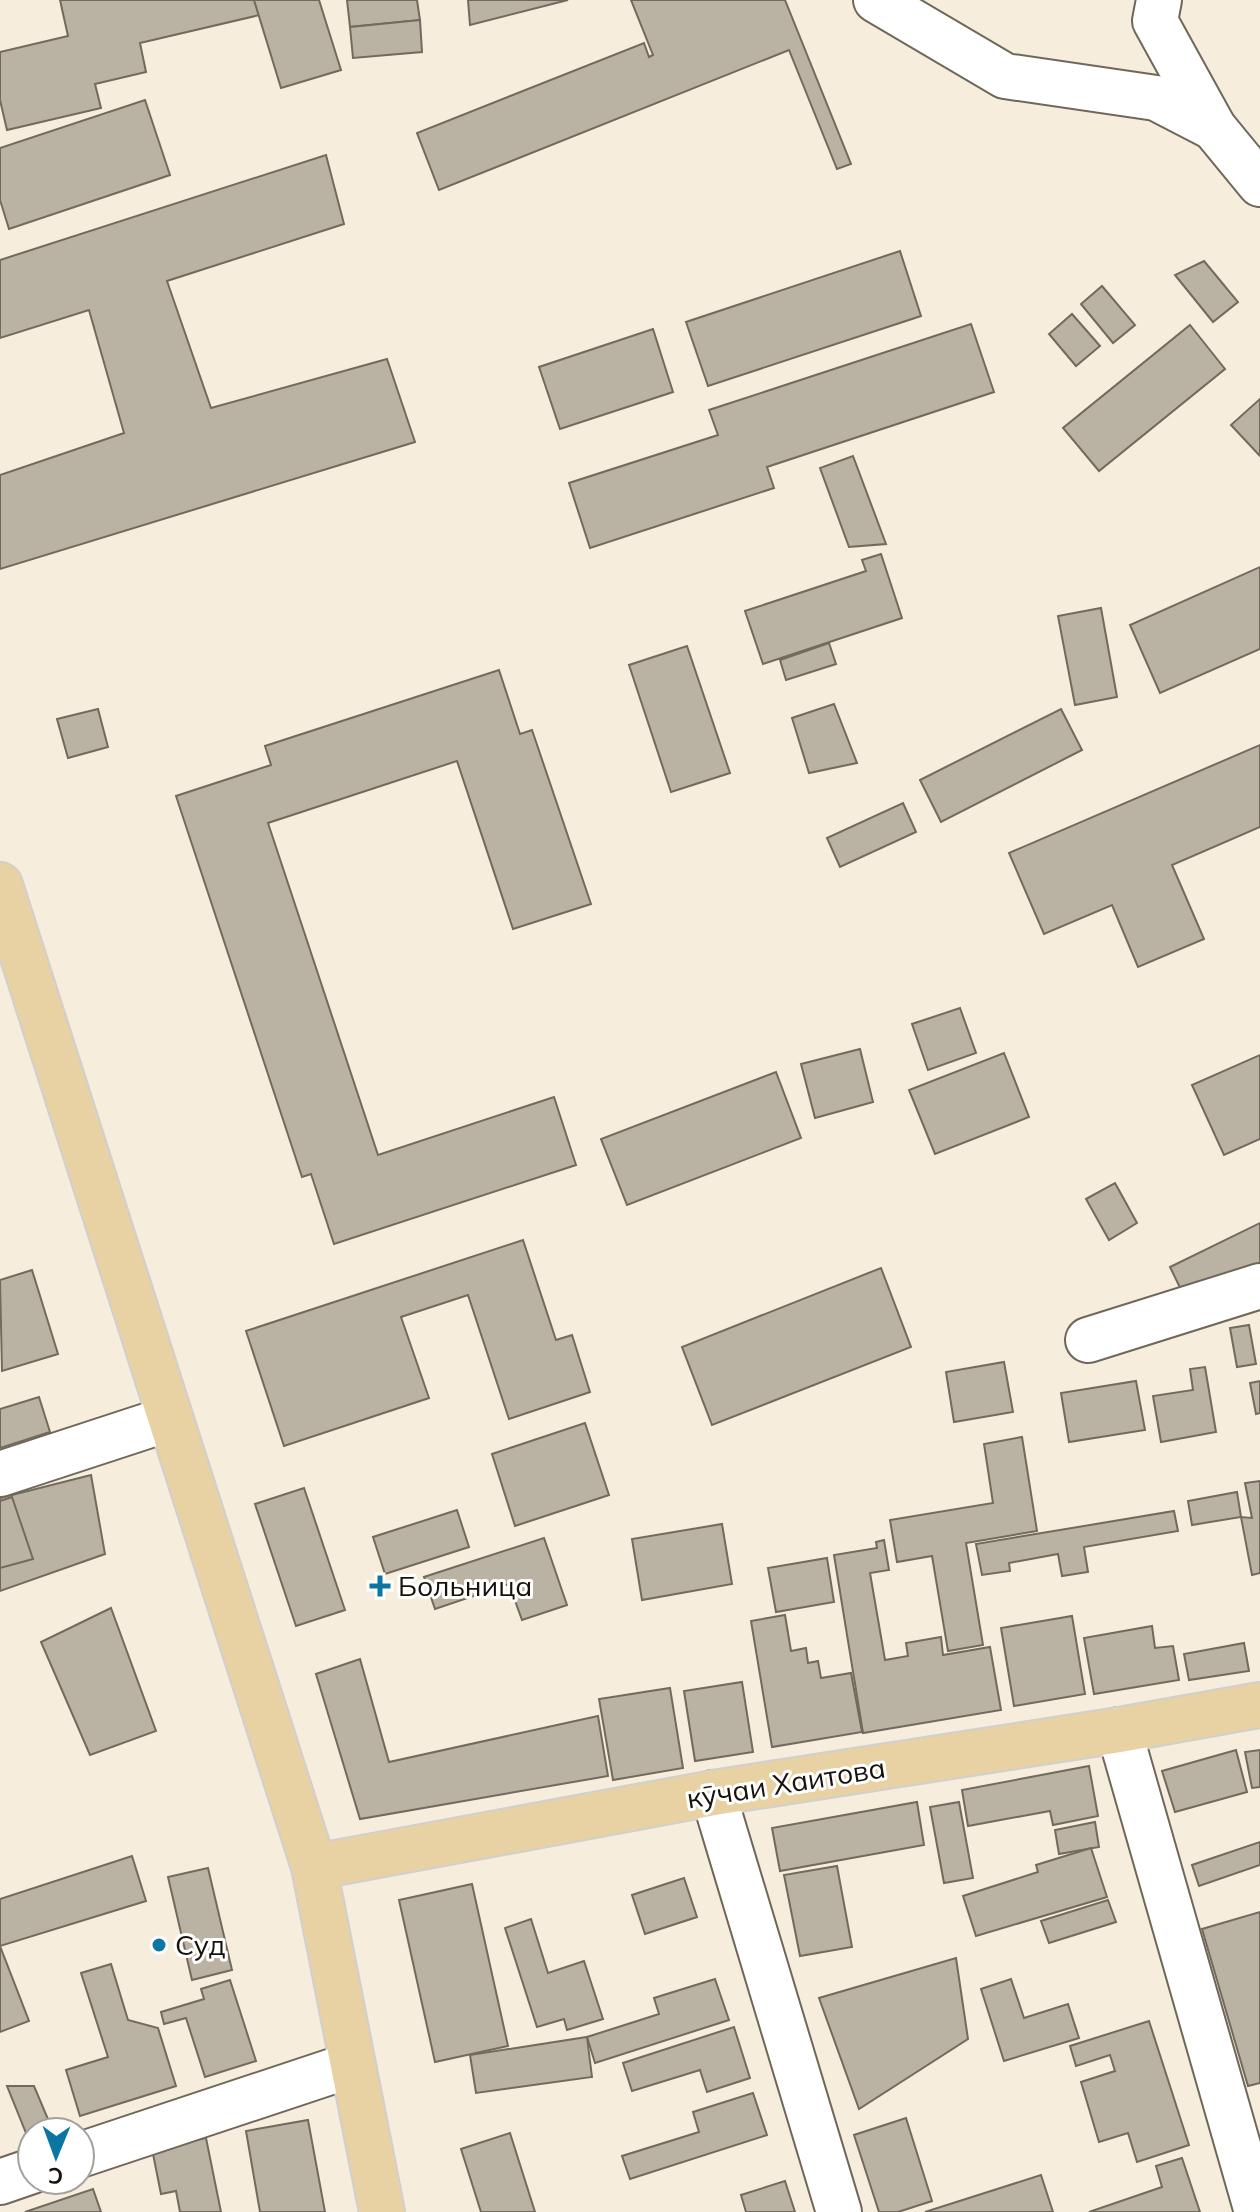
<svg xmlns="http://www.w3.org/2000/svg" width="1260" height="2212" font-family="Mulish,sans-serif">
<rect width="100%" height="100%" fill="#f6eddd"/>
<g fill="#bab2a3" stroke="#726b5d" stroke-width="2">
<path d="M60 0H278L281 10 140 43 146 72 95 84 101 108 7 130 0 100V52L68 36Z"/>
<path d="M254 0H319L341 70 281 88Z"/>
<path d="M347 0H417L420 20 350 27Z"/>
<path d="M468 0H568L470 25Z"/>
<path d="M631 0H785L851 164 837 169 789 50 439 190 417 133 644 43 649 57 653 55Z"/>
<path d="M420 20 422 52 353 58 350 27Z"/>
<path d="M145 100 170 175 9 229 0 200V148Z"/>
<path d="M326 155 344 224 167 281 211 408 387 359 415 442 0 569V475L124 433 89 310 0 338V260Z"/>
<path d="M900 251 921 316 708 386 686 322Z"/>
<path d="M1204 261 1238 302 1213 322 1175 275Z"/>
<path d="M1102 286 1135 325 1113 343 1081 304Z"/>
<path d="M1072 314 1100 346 1076 366 1049 334Z"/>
<path d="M971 324 994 392 767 467 774 488 590 548 569 483 718 435 709 410Z"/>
<path d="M1190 325 1225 369 1099 471 1063 428Z"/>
<path d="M653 329 673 392 560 429 539 367Z"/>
<path d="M1260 399V456L1231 425Z"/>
<path d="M853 456 886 544 849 547 820 468Z"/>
<path d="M881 554 902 618 763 664 745 611 866 571 862 560Z"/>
<path d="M1260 567V649L1160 693 1130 625Z"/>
<path d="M1101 608 1117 697 1075 705 1058 616Z"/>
<path d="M829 643 836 664 786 680 780 660Z"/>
<path d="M687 646 730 773 671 792 629 665Z"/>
<path d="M499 670 520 734 532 730 591 904 513 929 457 761 268 823 378 1155 554 1097 576 1165 334 1244 311 1174 302 1177 176 796 271 765 265 746Z"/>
<path d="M834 704 857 763 809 773 792 718Z"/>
<path d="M98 709 108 747 68 758 57 719Z"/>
<path d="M1061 709 1082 750 941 822 920 780Z"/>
<path d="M1260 745V827L1172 865 1204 939 1138 967 1112 905 1044 934 1009 853Z"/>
<path d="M903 803 916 832 840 867 827 838Z"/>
<path d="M960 1008 976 1053 928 1070 912 1024Z"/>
<path d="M860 1049 873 1102 815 1118 801 1064Z"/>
<path d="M1004 1053 1029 1117 935 1154 909 1090Z"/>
<path d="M1260 1055V1139L1224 1155 1192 1085Z"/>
<path d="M776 1072 801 1138 627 1205 601 1139Z"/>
<path d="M1115 1183 1137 1223 1109 1240 1086 1199Z"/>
<path d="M1260 1223V1264L1186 1300 1170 1267Z"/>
<path d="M523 1240 556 1340 572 1335 590 1392 509 1419 468 1295 401 1317 429 1398 284 1446 246 1331Z"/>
<path d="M881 1268 911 1347 712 1425 682 1347Z"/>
<path d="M32 1270 58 1354 2 1371 0 1280Z"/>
<path d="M1249 1325 1256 1364 1237 1367 1230 1328Z"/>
<path d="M1004 1362 1013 1412 954 1422 946 1372Z"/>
<path d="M1205 1367 1216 1432 1161 1442 1153 1396 1193 1390 1190 1369Z"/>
<path d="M1136 1381 1145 1430 1069 1442 1061 1393Z"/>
<path d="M1260 1381V1413L1256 1414 1250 1383Z"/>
<path d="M39 1397 50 1432 0 1448V1409Z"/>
<path d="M585 1423 609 1495 515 1526 492 1454Z"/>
<path d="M1022 1437 1037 1531 966 1543 983 1645 948 1651 932 1556 897 1562 890 1520 993 1503 984 1444Z"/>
<path d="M91 1475 105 1554 0 1591V1498Z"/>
<path d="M1260 1481V1573L1252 1575 1241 1517 1252 1518 1245 1483Z"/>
<path d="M304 1488 345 1610 296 1626 255 1504Z"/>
<path d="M1237 1492 1241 1517 1192 1525 1188 1501Z"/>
<path d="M12 1497 33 1559 0 1568V1501Z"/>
<path d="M457 1510 469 1547 385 1574 373 1537Z"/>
<path d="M1174 1511 1178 1531 1084 1547 1088 1572 1062 1576 1058 1554 1009 1563 1010 1571 982 1575 976 1544Z"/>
<path d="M722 1524 732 1584 642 1600 632 1539Z"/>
<path d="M544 1538 567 1605 522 1620 509 1584 435 1609 424 1577Z"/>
<path d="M884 1540 889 1570 870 1573 885 1660 908 1656 906 1643 941 1637 943 1655 990 1647 1001 1710 863 1733 834 1555 877 1548 876 1542Z"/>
<path d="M827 1558 834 1602 776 1612 768 1568Z"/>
<path d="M111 1608 156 1731 90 1755 41 1642Z"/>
<path d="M785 1615 791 1651 806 1648 808 1663 818 1661 821 1678 851 1673 862 1732 772 1747 751 1621Z"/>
<path d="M1072 1616 1085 1694 1014 1706 1001 1628Z"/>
<path d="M1152 1626 1155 1648 1173 1646 1179 1680 1094 1694 1084 1638Z"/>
<path d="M1244 1643 1249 1671 1189 1680 1184 1654Z"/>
<path d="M360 1659 389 1762 598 1716 608 1776 360 1819 316 1674Z"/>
<path d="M742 1682 753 1752 695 1761 684 1691Z"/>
<path d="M670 1688 683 1768 613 1780 599 1699Z"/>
<path d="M1236 1750 1247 1792 1175 1812 1162 1771Z"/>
<path d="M1260 1750V1787L1252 1788 1245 1752Z"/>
<path d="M1089 1766 1098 1816 1053 1825 1050 1811 968 1826 962 1790Z"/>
<path d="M917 1802 924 1845 780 1871 772 1828Z"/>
<path d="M959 1802 973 1878 944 1883 930 1807Z"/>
<path d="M1095 1822 1099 1847 1059 1854 1055 1830Z"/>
<path d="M1260 1842V1865L1199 1886 1192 1865Z"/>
<path d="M1091 1848 1107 1897 976 1936 963 1896 1038 1872 1036 1865Z"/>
<path d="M132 1856 146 1901 0 1946V1899Z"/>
<path d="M837 1866 852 1947 800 1956 784 1875Z"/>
<path d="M208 1868 232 1970 192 1980 168 1877Z"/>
<path d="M684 1878 697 1917 645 1934 632 1895Z"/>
<path d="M472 1884 508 2046 435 2062 399 1900Z"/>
<path d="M1108 1900 1116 1922 1049 1943 1041 1921Z"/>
<path d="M1260 1912V2083L1248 2086 1202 1929Z"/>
<path d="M531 1919 548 1973 584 1961 603 2019 567 2030 564 2019 537 2027 505 1928Z"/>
<path d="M0 1946 29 2021 0 2032Z"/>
<path d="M956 1958 968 2039 859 2109 819 1998Z"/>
<path d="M111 1964 128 2020 158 2028 176 2086 80 2116 66 2070 108 2057 81 1973Z"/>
<path d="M715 1979 729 2020 595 2063 587 2037 659 2014 654 1998Z"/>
<path d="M1011 1979 1024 2018 1068 2004 1079 2038 1004 2061 981 1989Z"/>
<path d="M230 1980 256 2061 205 2077 186 2018 164 2024 161 2012 204 1999 201 1989Z"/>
<path d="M1149 2021 1189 2145 1137 2162 1128 2133 1099 2142 1081 2082 1115 2071 1110 2055 1076 2066 1070 2046Z"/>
<path d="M734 2027 750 2078 707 2092 700 2070 632 2091 623 2063Z"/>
<path d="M587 2037 592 2077 476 2093 470 2055Z"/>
<path d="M7 2086H34L50 2124 26 2133Z"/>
<path d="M753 2093 767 2135 630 2179 622 2156 699 2132 693 2112Z"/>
<path d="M906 2118 932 2201 898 2212H879L854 2135Z"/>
<path d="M308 2120 325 2212H260L246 2131Z"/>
<path d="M510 2133 535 2212H481L461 2149Z"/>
<path d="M206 2138 221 2212H180L176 2191 161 2194 152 2149Z"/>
<path d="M1182 2158 1200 2212H1089L1162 2187 1156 2166Z"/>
<path d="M1041 2175 1053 2212H925Z"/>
<path d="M785 2181 795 2212H746L741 2195Z"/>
<path d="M93 2189 101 2212H25Z"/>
</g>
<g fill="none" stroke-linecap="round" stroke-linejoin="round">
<g stroke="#6f685a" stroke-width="48">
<g id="minor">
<path d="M876 0 1005 76 1156 98 1214 128"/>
<path d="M1159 0 1155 21 1214 128 1260 184"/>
<path d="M1088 1340 1260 1286"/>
<path d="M0 1474 168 1419"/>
<path d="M1119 1730 1257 2212"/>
<path d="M713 1793 839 2212"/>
<path d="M80 2155 351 2065"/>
<path d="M0 2182 32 2171"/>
</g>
</g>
<g stroke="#d0d0cf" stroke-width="48">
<g id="major">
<path d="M0 885 314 1867 382 2212"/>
<path d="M314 1867 713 1793 1119 1730 1260 1705"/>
</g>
</g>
<use href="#minor" stroke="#fff" stroke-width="44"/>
<use href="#major" stroke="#e8d1a3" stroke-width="44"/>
</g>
<g fill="#0b76a1" stroke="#fff" stroke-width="3">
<path d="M376 1574h8v8h8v8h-8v8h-8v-8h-8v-8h8z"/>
<circle cx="159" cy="1945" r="8"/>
</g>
<g text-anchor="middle" stroke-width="6" stroke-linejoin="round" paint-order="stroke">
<g font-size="28" fill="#16130d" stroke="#fff" text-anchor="start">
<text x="398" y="1596">Больница</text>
<text x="175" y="1955">Суд</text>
</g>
<g font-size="28" fill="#16130d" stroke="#fff">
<text transform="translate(786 1783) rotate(-9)" y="10">кӯчаи Хаитова</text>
</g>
</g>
<g transform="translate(56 2156) rotate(181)"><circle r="38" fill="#ffffff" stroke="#a2a19e" stroke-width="2"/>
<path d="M0-6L14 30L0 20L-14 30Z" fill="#0b76a1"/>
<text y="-12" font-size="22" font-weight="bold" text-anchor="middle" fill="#16130d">С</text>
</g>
</svg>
